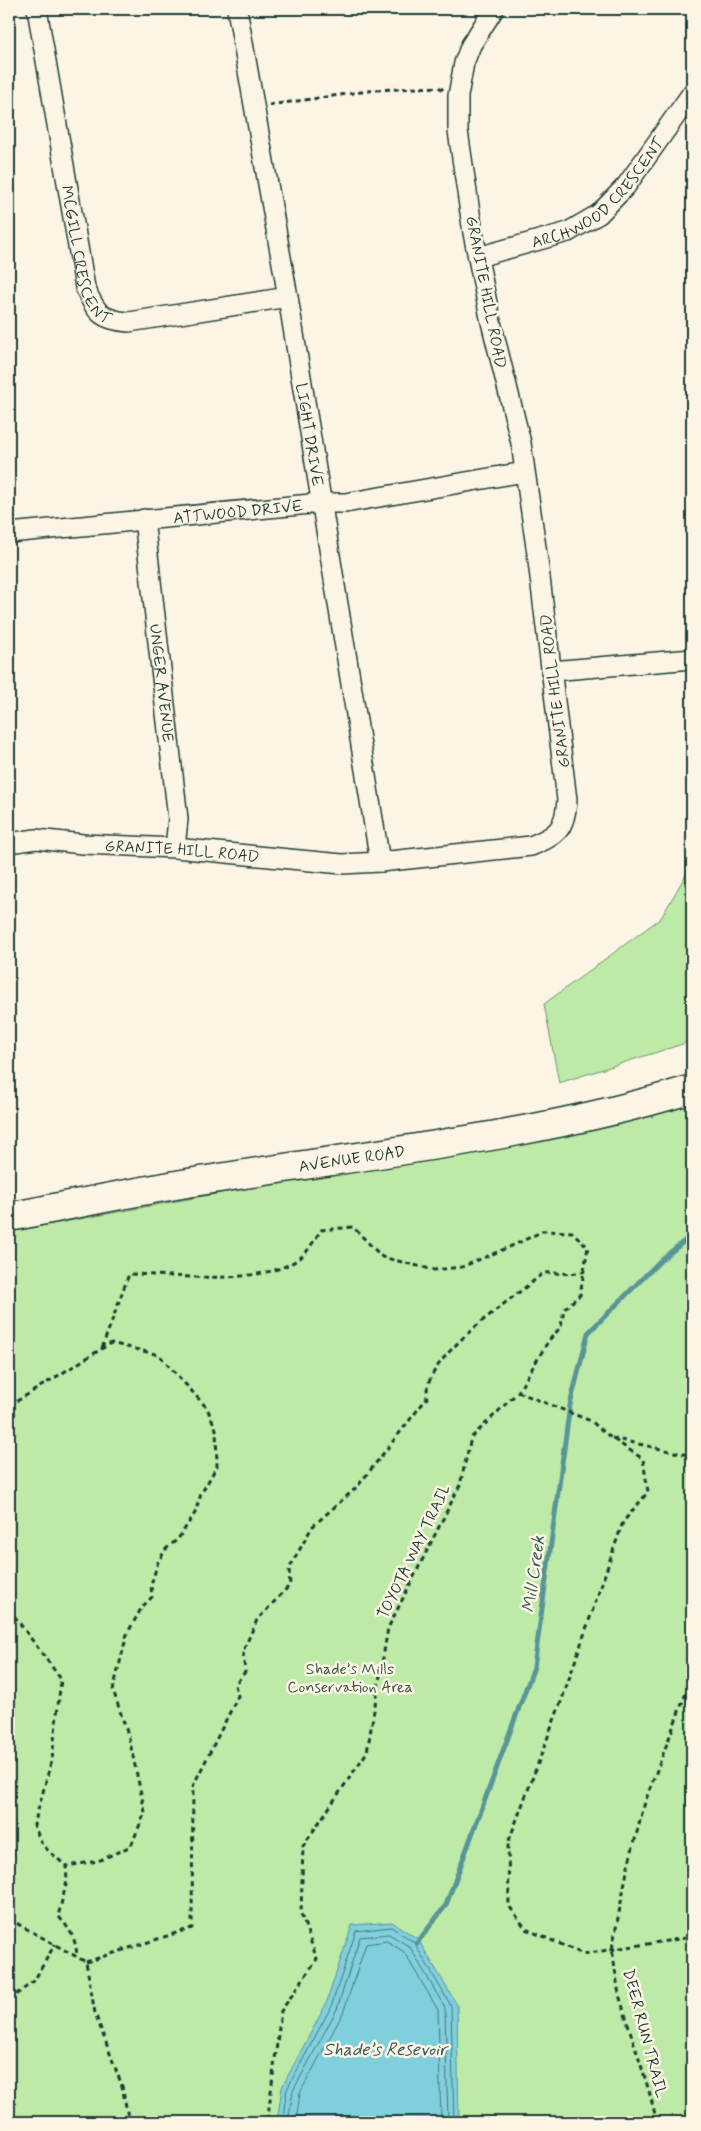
<svg xmlns="http://www.w3.org/2000/svg" width="701" height="2131" font-family="Mynerve,sans-serif">
<rect width="100%" height="100%" fill="#fcf5e5"/>
<filter id="ink" filterUnits="userSpaceOnUse"><feTurbulence type="fractalNoise" baseFrequency=".02" numOctaves="2"/><feDisplacementMap in="SourceGraphic" scale="10" xChannelSelector="R" yChannelSelector="G"/><feConvolveMatrix kernelMatrix="1 2 1 2 8 2 1 2 1" color-interpolation-filters="sRGB"/></filter>
<g filter="url(#ink)">
<g fill="#bdeaa7" stroke="#6e946e">
<path d="M692 864V1041L559 1083 544 1004 661 918Z"/>
<path d="M692 1098V2122H9V1232L297 1179Z"/>
</g>
<path fill="#80cfdd" stroke="#599599" d="M392 1922 418 1939 457 2005 459 2122H277L282 2087 326 2004 352 1925Z"/>
<g fill="none" stroke-linecap="round" stroke-linejoin="round">
<g stroke="#467778" stroke-width="1">
<path d="M282 2122 287 2089 331 2007 356 1931 391 1927 414 1942 451 2006 454 2122"/>
<path d="M288 2122 293 2091 337 2009 360 1937 389 1934 410 1947 445 2008 448 2122"/>
<path d="M296 2122 300 2093 343 2013 366 1944 387 1941 404 1952 438 2010 441 2122"/>
</g>
<path stroke="#599599" stroke-width="5" d="M417 1943 446 1905 534 1667 570 1405 588 1333 662 1259 692 1235"/>
<g stroke="#1f3d34" stroke-width="22">
<g id="street">
<path id="s1" d="M37 9 85 287C95 312 101 320 129 322L288 297"/>
<path id="s2" d="M237 9 288 297 380 862"/>
<path id="s3" d="M478 257 568 232 599 214 626 186 692 93"/>
<path id="s4" d="M144 519 178 819 175 848"/>
<path id="s5" d="M9 533 321 503H345L524 472"/>
<path d="M551 671 692 659"/>
<path id="s6" d="M9 843 36 839 83 844 175 848 342 864 380 862 531 846C557 835 565 830 567 800L538 561 521 443 490 318 473 233 458 131V96L464 63 471 45 494 9"/>
</g>
</g>
<g stroke="#1f3d34" stroke-width="31">
<g id="secondary">
<path id="s7" d="M9 1217C77 1204 145 1189 213 1179 373 1153 537 1137 692 1089"/>
</g>
</g>
<g stroke="#1f3d34" stroke-width="3" stroke-dasharray="5 4" stroke-linecap="butt">
<path d="M269 105 376 90 438 87 444 90"/>
<path d="M102 1348 129 1274C177 1275 260 1287 300 1258 308 1252 315 1239 321 1230L353 1227 382 1257 434 1270 462 1267 514 1245 543 1231 572 1232 588 1247 580 1295 564 1309 561 1327 549 1340 518 1392 471 1438 460 1485 388 1628 367 1752 303 1846 301 1914 317 1959 281 2011 268 2116 263 2122"/>
<path d="M518 1392 591 1421 610 1437 643 1459 648 1492 623 1522 561 1702 508 1843 509 1906 526 1929 583 1954 692 1937"/>
<path d="M9 1406 111 1343 159 1355 207 1408 216 1429 217 1466 201 1494 195 1513 178 1539 166 1549 158 1562 151 1585 152 1597 142 1607 127 1634 113 1690 129 1738 145 1812 131 1846 98 1861 66 1866"/>
<path d="M612 1438 692 1456"/>
<path d="M9 1609 61 1679 52 1759 34 1825 42 1845 66 1866 67 1881 58 1916C70 1929 76 1938 77 1957"/>
<path d="M9 1919 86 1962 95 2013 122 2086 129 2122"/>
<path d="M86 1962 192 1928 193 1786 238 1696 235 1685 245 1672 243 1651 257 1620 290 1585 289 1569 312 1527 357 1487 427 1398C421 1357 514 1299 543 1273 558 1272 570 1276 585 1271"/>
<path d="M9 2000 34 1981 55 1944"/>
<path d="M657 2122 649 2091 619 1995 612 1949 628 1866 645 1802 692 1677"/>
</g>
<use href="#street" stroke="#fcf5e5" stroke-width="19"/>
<use href="#secondary" stroke="#fcf5e5" stroke-width="28"/>
</g>
</g>
<g text-anchor="middle" stroke-width="5" stroke-linejoin="round" paint-order="stroke">
<g font-size="16" fill="#1f3d34" stroke="#fcf5e5">
<text dy="6" stroke="none"><textPath href="#s3" startOffset="141">ARCHWOOD CRESCENT</textPath></text>
<text dy="6" stroke="none"><textPath href="#s1" startOffset="252">MCGILL CRESCENT</textPath></text>
<text transform="translate(487 292) rotate(79)" y="6">GRANITE HILL ROAD</text>
<text dy="6" stroke="none"><textPath href="#s2" startOffset="432">LIGHT DRIVE</textPath></text>
<text dy="6" stroke="none"><textPath href="#s5" startOffset="230">ATTWOOD DRIVE</textPath></text>
<text dy="6" stroke="none"><textPath href="#s4" startOffset="165">UNGER AVENUE</textPath></text>
<text transform="translate(554 691) rotate(-97)" y="6">GRANITE HILL ROAD</text>
<text dy="6" stroke="none"><textPath href="#s6" startOffset="174">GRANITE HILL ROAD</textPath></text>
<text dy="6" stroke="none"><textPath href="#s7" startOffset="348">AVENUE ROAD</textPath></text>
<text transform="translate(413 1551) rotate(-64)" y="6">TOYOTA WAY TRAIL</text>
<text transform="translate(646 2033) rotate(75)" y="6">DEER RUN TRAIL</text>
</g>
<g font-size="16" fill="#375745" stroke="#fcf5e5">
<text x="350" y="1674">Shade’s Mills<tspan x="350" dy="18">Conservation Area</tspan></text>
</g>
<g font-size="18" font-style="italic" fill="#325a56" stroke="#fcf5e5">
<text transform="translate(533 1574) rotate(-82)" y="6">Mill Creek</text>
<text x="385" y="2055">Shade’s Resevoir</text>
</g>
</g>
<rect width="701" height="2131" fill="none" stroke="#fcf5e5" stroke-width="30"/>
<rect x="15" y="15" width="671" height="2101" fill="none" stroke="#1f3d34" stroke-width="2" filter="url(#ink)"/>
</svg>
